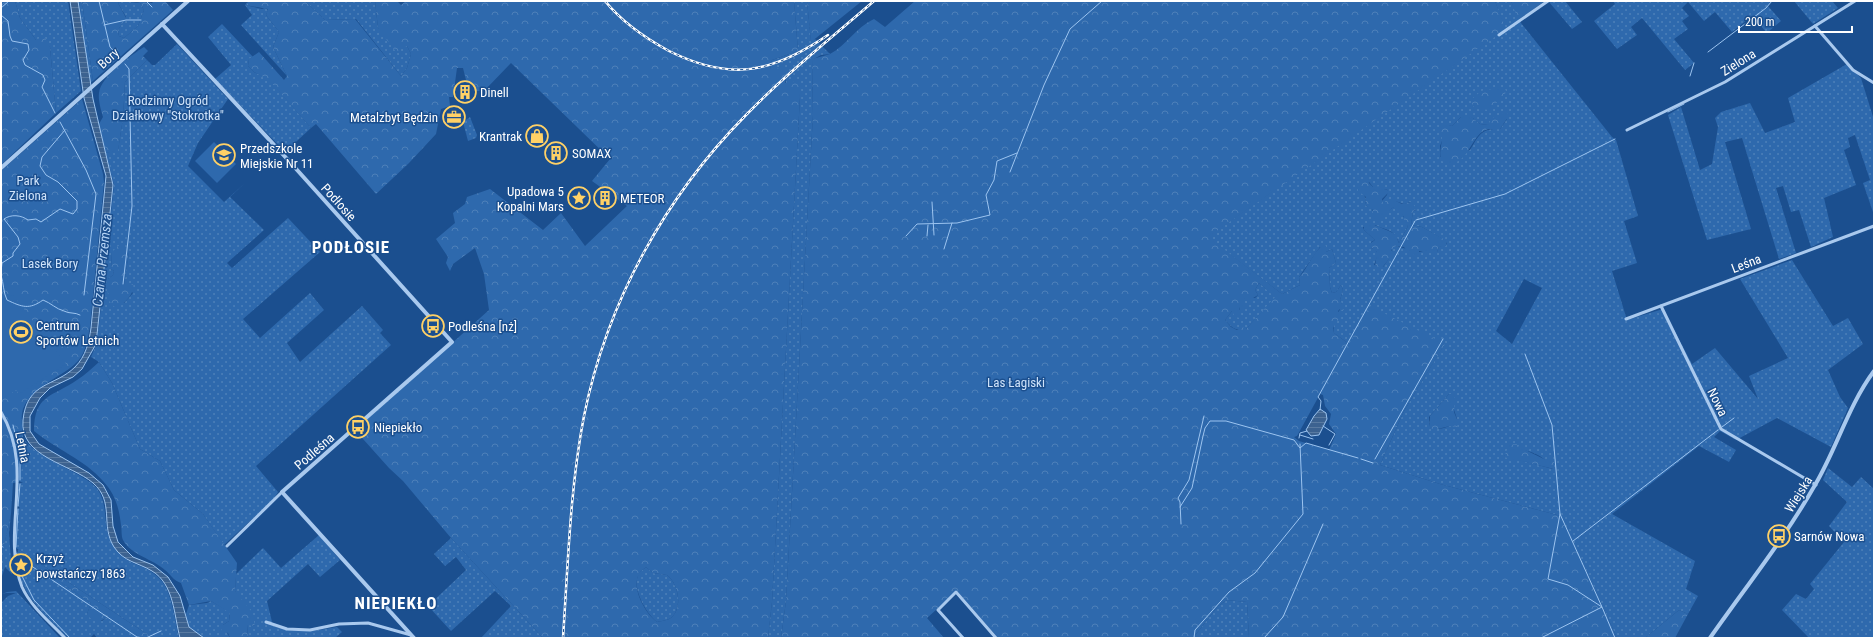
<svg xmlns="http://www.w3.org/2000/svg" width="1875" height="639" font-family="'Roboto Condensed',sans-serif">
<defs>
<pattern id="grass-dots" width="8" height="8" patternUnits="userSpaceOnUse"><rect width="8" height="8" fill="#2e69ad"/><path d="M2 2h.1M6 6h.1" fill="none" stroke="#4d80b9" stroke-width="1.8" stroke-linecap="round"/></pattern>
<pattern id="forest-crowns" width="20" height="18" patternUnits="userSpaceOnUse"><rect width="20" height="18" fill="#2e69ad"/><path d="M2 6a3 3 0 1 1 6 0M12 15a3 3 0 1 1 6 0" fill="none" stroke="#4d80b9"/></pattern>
<pattern id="water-rules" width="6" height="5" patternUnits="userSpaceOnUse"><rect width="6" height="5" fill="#3c6290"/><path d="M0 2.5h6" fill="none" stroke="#597aa1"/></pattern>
</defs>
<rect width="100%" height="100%" fill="#1b4f8f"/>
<g fill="url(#grass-dots)" fill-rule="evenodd">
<path d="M15 1H68L81 91 56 113 50 47 36 40 20 18Z"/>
<path d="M79 1H82L93 81 90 83Z"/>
<path d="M119 1 140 3 144 10 138 26 124 38 119 36 118 30 126 17 118 3Z"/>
<path d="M305 1H375L378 28 407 46 411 54 407 68 401 76 356 19 325 20Z"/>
<path d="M794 1H807L811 41 815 39 830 54 821 55 812 60 813 115 786 601 781 638H768L772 602 800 97 795 82 786 84 785 75 779 69H770L772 60 798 51Z"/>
<path d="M1495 1H1511L1521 23 1612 137 1616 140 1638 216 1624 221 1637 263 1612 271 1627 320 1663 309 1692 364 1715 348 1758 399 1749 376 1788 358 1740 279 1792 260 1833 326 1848 318 1863 344 1828 370 1840 397 1848 408 1831 447 1777 418 1736 440 1720 431 1714 437 1736 450 1729 462 1699 446 1612 514 1695 561 1686 589 1698 596 1688 614 1679 610 1645 638H1617L1561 516 1440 484 1380 465 1404 411 1444 345 1349 344 1334 333C1332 323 1338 314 1342 305L1340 300 1343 290 1341 285 1336 292 1332 293 1330 287 1329 268 1336 263 1332 249 1326 252 1320 247 1299 277 1300 285 1282 294 1207 237 1505 29ZM1461 117 1473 118 1480 124 1488 125 1507 119 1500 129C1481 128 1479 135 1470 150L1440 157V146L1448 125 1452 126ZM1369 182 1373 187 1388 190 1387 195 1382 201 1383 203 1395 201 1404 204 1410 202 1416 210 1413 211 1411 225 1422 227 1446 241 1447 244 1439 247 1437 252H1418L1396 246 1391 248 1393 253 1383 267 1374 265 1378 254 1375 249H1372L1371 242 1375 240 1364 230 1363 227 1375 225C1382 229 1392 229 1396 237 1398 239 1398 241 1399 243L1408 226C1403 220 1404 211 1397 206L1392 208 1387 212H1373L1371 207 1366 206 1365 203 1366 199 1364 195ZM1524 279 1542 288 1512 344 1496 331ZM1449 394 1457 419C1450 428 1440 431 1430 427L1429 417ZM1522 450C1536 452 1545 458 1553 469L1504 456Z"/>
<path d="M1551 1H1565L1582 22 1572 29 1549 2Z"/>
<path d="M1613 1H1768L1770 3 1768 6 1781 21 1767 33 1752 16 1732 32 1715 12 1704 21 1688 2 1682 8 1689 16 1682 21 1688 29 1674 39 1694 63 1685 70 1642 18 1631 27 1637 35 1617 49 1594 21 1615 4Z"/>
<path d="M1794 1H1832L1838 8 1813 24Z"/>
<path d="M245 5 262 9 265 8 268 10 266 15 279 32 273 47 287 76 241 25 252 15Z"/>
<path d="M222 24 253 57 249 59 248 66 254 72 269 79 311 128 285 152 215 79 231 65 208 37Z"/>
<path d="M177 44 228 99 198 143 188 166 224 202 245 183 236 172 245 183 230 197 264 230 227 263 232 268 288 218 320 252 243 319 260 338 310 293 324 310 287 343 300 362 362 306 383 330 380 333 391 345 256 466 278 492 273 500 224 545 203 514 174 490 160 461 140 449 112 383 99 362 91 357 97 343 114 185 106 153 118 150 123 118 125 82 147 60 152 65H155ZM112 252H129L124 285 133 293 124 303 108 295V279L113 275 114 271 111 269Z"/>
<path d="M1847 64 1861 78 1874 120V215L1863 183 1870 180 1855 135 1848 138 1850 147 1844 150 1856 185 1824 198 1833 237 1811 247 1799 210 1791 212 1783 186 1776 188 1796 253 1779 259 1742 138 1725 142 1751 229 1707 240 1668 115 1681 107 1700 170 1712 164 1718 127 1715 118 1721 112 1750 103 1765 133 1795 122 1788 98Z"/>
<path d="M470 117 477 135 476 138 468 141 463 122Z"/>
<path d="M1259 283 1276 297 1246 329C1235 331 1232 328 1225 320L1232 311 1240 310 1239 307 1245 298H1255L1258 295 1255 290Z"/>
<path d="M23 438C40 460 70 467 91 483 111 498 101 523 111 542 125 568 142 561 159 578 172 590 175 621 179 638H153L18 549 15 548 17 510 20 508 17 505 18 483H23L19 481 23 461Z"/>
<path d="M1828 468 1852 487 1861 477 1874 489V638H1809L1782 610 1796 594 1806 599 1814 589 1810 584 1844 542 1829 526 1847 502 1823 480Z"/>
<path d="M11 514 9 533 12 574 5 567 1 579V548L4 545Z"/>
<path d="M319 535 340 560 320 577 308 564 267 601 273 626C297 634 313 631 337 627L342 632 335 638H248L247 624 255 626 235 591 236 574 263 548 281 568Z"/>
<path d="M451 538 543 638H481L511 606 495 591 451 631 428 606 466 570 456 557 445 566 434 554Z"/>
<path d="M16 551 91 603 87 614 102 621 108 616 142 638H97L94 634 90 638H68C51 621 32 605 22 583 20 577 20 573 18 566L22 565H18Z"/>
<path d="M646 567 653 573 667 575C678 583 683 607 672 617 669 620 662 621 657 622 646 613 631 588 639 573 640 571 644 569 646 567Z"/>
<path d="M16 591 60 638H1V603L8 596 16 593H6L2 594 7 592Z"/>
<path d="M1227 600 1247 602 1249 638H1193L1218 606Z"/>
<path d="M211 601 230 612 229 621 223 625 230 638H204L189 627 186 614 189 605 207 603Z"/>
</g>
<g fill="url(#forest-crowns)" fill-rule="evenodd">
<path d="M1 1H15L20 18 36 40 44 36 50 47 56 113 1 165Z"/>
<path d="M82 1H119L118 3 126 18 118 30 119 36 124 38 138 26 144 10 140 3 135 1 152 3 154 1H165L173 10 93 81Z"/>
<path d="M249 1H305L325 20 355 19 401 76 407 68 411 54 407 46 396 52 378 28 375 1H397L401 5 406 1H794L798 51 772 60 770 69 787 68 789 70 785 75V83L799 80 800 97 772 602 768 638H543L451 538 403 481 389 468 355 430 489 310 484 274 475 248 453 264 450 271 446 263 448 257 436 239 455 223 453 213 465 204 467 197 490 189 543 230 561 213 585 246 627 206 592 181 610 159 511 63 484 91H474L472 88H468L463 68H457L453 97H449L450 106 441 109 436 134 409 163 376 194 316 124 311 128 269 80 254 72 248 66 249 59 259 52 284 80 287 76 273 47 279 32 266 15 268 9 245 5ZM646 567 653 573 667 575C678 583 683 607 672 617 669 620 662 621 657 622 645 613 631 588 639 574 640 571 644 569 646 567Z"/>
<path d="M807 1H862L811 42Z"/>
<path d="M915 1H1495L1506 29 1208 237 1282 294 1300 285 1299 277C1309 267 1312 253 1324 244L1326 246V252L1332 249 1336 263 1329 268 1330 287 1332 293 1336 292 1341 285 1343 290 1340 300 1344 308 1343 311 1340 309 1338 311 1341 315 1333 328 1334 333 1349 344 1370 306 1445 344 1404 411 1380 465 1440 484 1561 516 1617 638H1249L1247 602 1227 600 1218 606 1193 638H998L957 591 927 618 944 638H781L786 601 813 115 812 59C818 57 825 56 830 54 846 46 856 27 874 19L885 27ZM1259 283 1275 297 1246 329 1242 327 1237 330 1231 327 1225 320 1232 311 1235 317 1240 318 1241 315 1239 307H1244L1245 298 1250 300 1258 295 1255 290ZM1320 394 1323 395 1325 406 1331 414 1329 424 1336 434 1329 450 1299 441 1294 437 1297 436Z"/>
<path d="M1511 1H1545L1518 20Z"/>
<path d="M144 47 148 51 143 56 147 60 125 82 123 118 118 151 106 153 99 124 103 117C101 110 98 100 99 93 101 76 130 56 144 47Z"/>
<path d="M1504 87 1506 91 1504 97 1496 103 1491 110 1477 109 1473 106 1471 100 1481 91Z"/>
<path d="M82 99 103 174 104 182 90 326C88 337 86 352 78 361 61 379 33 384 23 409 20 419 23 429 23 439 24 454 22 468 19 482L13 483 11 514 4 546 1 548V171Z"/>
<path d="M1505 113H1507L1508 117 1500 129C1494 130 1489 127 1482 132 1469 142 1465 171 1442 161 1438 154 1442 145 1442 137L1439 131 1442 125 1446 124 1452 126 1461 117 1467 116 1473 118 1480 124 1488 125 1492 118Z"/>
<path d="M1364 180 1367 181 1373 187 1382 186 1384 189 1390 191 1382 199 1383 203 1392 199 1402 204 1411 202 1417 209 1413 211 1411 225 1422 227 1447 241 1446 246 1439 247 1437 252 1427 253 1419 251V255L1417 257 1407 251 1404 247 1396 246 1391 250 1397 255 1395 260 1389 259 1381 269 1375 267 1377 252 1368 245 1375 240 1364 230V226L1371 224C1375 225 1392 232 1395 234 1398 237 1397 240 1399 243L1408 226 1404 223V217L1397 207 1392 208 1378 223 1373 220 1371 215 1373 210 1365 205 1366 197 1358 191V188Z"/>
<path d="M118 246 128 248V252H129L124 285 133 284C135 294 125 302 118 308 105 305 108 288 108 279L113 275 114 271 111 269 112 252Z"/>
<path d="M99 362 112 383 140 449 160 461 174 490 203 514 237 563 235 591 252 612 255 626 247 625 248 638H230L228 633 221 631 223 625 229 621 230 613 211 601 189 605 181 583C173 580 171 575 165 570 153 559 131 555 123 540 121 536 122 529 121 525 119 507 115 494 103 481 85 460 56 449 34 431 34 394 53 397 77 380 85 375 92 368 99 362Z"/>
<path d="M1449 394H1452L1455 398 1454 412 1458 422 1457 427 1450 426 1433 430 1430 427V416Z"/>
<path d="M1516 444C1523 450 1537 455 1546 460L1550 458 1554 462V469L1504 457 1509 445Z"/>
<path d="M18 549 153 638H142L108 617 98 622 90 618 87 614 91 603 18 553Z"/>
<path d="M1679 610 1688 614 1675 638H1645Z"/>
</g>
<g fill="#2e69ad">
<path d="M214 142 236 164 217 183 195 161Z"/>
<path d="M13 295 66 364 19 394 16 390 1 400V300Z"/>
</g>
<g fill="url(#water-rules)" stroke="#9cc4f0">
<path d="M70 1H78L93 99 113 185 96 344 82 369 73 377 50 388 40 398 30 416V431L39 444 89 473 103 485 111 500 113 526 118 542 133 557 153 565 168 577 180 596 189 627 204 638H180C174 615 174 584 152 571 137 562 124 562 114 547 100 525 115 502 93 483 71 464 19 457 23 420 27 381 55 387 75 367 86 356 89 342 91 328L106 176 84 98Z"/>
<path d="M1320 409 1326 413 1327 419 1319 435 1311 436 1306 430 1314 416Z"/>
</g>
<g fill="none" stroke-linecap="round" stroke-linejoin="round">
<g stroke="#9cc4f0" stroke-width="1">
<path d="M99 1 110 47 120 58"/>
<path d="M146 1 152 7"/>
<path d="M1 8 9 1"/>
<path d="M1 15 8 21 10 36 12 41 28 44 29 50 23 60 25 65 43 75 45 80 42 87 55 113"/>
<path d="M104 25 126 20H141"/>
<path d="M1708 52 1766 8 1772 1"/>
<path d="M1690 76 1694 63"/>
<path d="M1668 112 1684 104"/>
<path d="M60 122 86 170 96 194 84 295"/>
<path d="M1010 172 1044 85 1070 29 1102 1"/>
<path d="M932 202 934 235"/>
<path d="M1416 220 1505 194 1615 139"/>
<path d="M906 236 917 224 957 223 990 215 986 195 994 180 997 161 1017 153"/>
<path d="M927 236 928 225"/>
<path d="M944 249 952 223"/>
<path d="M1 272 2 263 13 256V253L20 244 18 237 4 219C11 214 21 215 28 220L36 219 41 222 60 209 73 214 77 209V201L58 182 46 175 40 166 42 157 65 130"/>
<path d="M1 275C4 284 3 292 7 300 22 307 29 310 43 300 51 303 56 309 64 311 69 314 75 312 80 315"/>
<path d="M123 284 132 206 129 69 125 64"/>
<path d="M1525 354 1552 425 1560 514 1602 607 1541 638"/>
<path d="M1320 410 1321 401 1318 397 1415 221"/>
<path d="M13 425 20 455V480"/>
<path d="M1323 426 1335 434 1329 445"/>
<path d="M1722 427 1734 418"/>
<path d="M1300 435 1313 439"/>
<path d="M1299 438 1300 433 1307 431"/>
<path d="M1361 459 1373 463"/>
<path d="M1375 459 1443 339"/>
<path d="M18 506 20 484"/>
<path d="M1180 507 1192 488 1203 436 1205 428 1210 421H1226L1294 440 1300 448 1306 443 1358 458"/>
<path d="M1560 514 1548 579 1568 585 1602 607 1615 638"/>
<path d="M1181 524 1180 502 1178 498 1189 480 1204 416"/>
<path d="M1573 541 1718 430"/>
<path d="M1 546 3 547"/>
<path d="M16 547 18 509"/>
<path d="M16 553 18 557 137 637 144 638"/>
<path d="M22 576 34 600 70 638"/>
<path d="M146 638 161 631"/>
<path d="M1194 638 1195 630 1229 592 1255 573 1303 514 1300 444"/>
<path d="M1264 638 1283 617 1323 524"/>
</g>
<g stroke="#a9c9ee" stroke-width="3">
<path d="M1815 26 1853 70 1874 83"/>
<path d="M1499 35 1548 1"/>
<path d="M1627 130 1725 82 1855 1"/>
<path d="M1661 306 1721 429 1816 485"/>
<path d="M1626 319 1874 226"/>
<path d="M1 412C36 470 0 530 22 587 31 607 50 622 65 638"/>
<path d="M227 546 282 492"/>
<path d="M266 622 287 629 310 630 339 624 368 623 411 635"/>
<path d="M963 638 938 610 956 592 996 638"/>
</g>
<g stroke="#a9c9ee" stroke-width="4">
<path d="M162 24 289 161 452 342 282 492 414 638"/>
<path d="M1 168 188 1"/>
<path d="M1710 638C1745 588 1785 538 1815 485 1837 448 1848 406 1874 371"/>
</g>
<g stroke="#fff" stroke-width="2.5">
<g id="rail">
<path d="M605 1C623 23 645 38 669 51 731 82 772 73 828 35"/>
<path d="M563 638C568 564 570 488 584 416 607 302 665 197 746 115 786 74 831 38 874 1"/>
</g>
</g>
<use href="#rail" stroke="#1b4f8f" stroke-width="1" stroke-dasharray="3" stroke-linecap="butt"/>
</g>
<defs>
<g id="building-ring" transform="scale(1.15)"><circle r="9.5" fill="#1b4f8f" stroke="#ffd166" stroke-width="1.5"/><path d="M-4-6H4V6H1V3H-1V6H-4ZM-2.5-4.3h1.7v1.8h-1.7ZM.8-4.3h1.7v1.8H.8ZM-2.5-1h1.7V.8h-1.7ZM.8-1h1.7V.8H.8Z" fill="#ffd166"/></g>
<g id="office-ring" transform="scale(1.15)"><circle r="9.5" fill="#1b4f8f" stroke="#ffd166" stroke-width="1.5"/><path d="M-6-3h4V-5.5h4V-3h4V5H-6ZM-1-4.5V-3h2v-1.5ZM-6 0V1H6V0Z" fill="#ffd166"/></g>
<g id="shop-ring" transform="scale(1.15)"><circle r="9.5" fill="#1b4f8f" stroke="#ffd166" stroke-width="1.5"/><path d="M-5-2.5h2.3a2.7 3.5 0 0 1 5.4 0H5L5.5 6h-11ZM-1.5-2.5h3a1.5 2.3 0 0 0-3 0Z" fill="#ffd166"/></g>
<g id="school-ring" transform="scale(1.15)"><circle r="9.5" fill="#1b4f8f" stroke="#ffd166" stroke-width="1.5"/><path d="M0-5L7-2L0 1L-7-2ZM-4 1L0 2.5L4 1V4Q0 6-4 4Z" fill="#ffd166"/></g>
<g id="sight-ring" transform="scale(1.15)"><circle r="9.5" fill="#1b4f8f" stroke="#ffd166" stroke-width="1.5"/><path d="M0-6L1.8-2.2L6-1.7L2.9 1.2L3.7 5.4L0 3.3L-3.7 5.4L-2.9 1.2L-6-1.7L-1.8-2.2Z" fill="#ffd166"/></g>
<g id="bus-ring" transform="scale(1.15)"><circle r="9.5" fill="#1b4f8f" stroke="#ffd166" stroke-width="1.5"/><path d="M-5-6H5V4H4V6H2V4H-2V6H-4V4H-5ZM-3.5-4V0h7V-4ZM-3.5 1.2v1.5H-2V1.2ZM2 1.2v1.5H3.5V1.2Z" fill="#ffd166"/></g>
<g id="stadium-ring" transform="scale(1.15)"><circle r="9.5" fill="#1b4f8f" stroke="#ffd166" stroke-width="1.5"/><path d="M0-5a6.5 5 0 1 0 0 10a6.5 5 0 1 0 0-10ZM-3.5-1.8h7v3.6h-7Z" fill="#ffd166"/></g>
</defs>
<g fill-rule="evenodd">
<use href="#building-ring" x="465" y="92"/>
<use href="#office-ring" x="454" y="117"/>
<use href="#shop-ring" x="537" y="136"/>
<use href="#building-ring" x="556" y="153"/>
<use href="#school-ring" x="224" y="155"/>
<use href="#sight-ring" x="579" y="198"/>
<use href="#building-ring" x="605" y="198"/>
<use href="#bus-ring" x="433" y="326"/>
<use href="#stadium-ring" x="21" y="332"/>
<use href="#bus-ring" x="358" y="427"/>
<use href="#bus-ring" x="1779" y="536"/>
<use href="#sight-ring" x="21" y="565"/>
</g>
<g text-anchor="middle" stroke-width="3" stroke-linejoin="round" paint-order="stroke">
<g font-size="13" fill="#fff" stroke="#1b4f8f">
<text transform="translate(108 58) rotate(-42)" y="5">Bory</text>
<text transform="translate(1738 62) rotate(-32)" y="5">Zielona</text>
<text transform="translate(339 202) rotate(48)" y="5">Podłosie</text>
<text transform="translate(1746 263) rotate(-21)" y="5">Leśna</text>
<text transform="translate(1718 402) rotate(64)" y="5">Nowa</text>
<text transform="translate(23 447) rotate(79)" y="5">Letnia</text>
<text transform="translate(314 451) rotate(-41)" y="5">Podleśna</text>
<text transform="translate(1798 494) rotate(-58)" y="5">Wiejska</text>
</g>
<g font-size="13" fill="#fff" stroke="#1b4f8f" text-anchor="start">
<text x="480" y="97">Dinell</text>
<text x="438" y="122" text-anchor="end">Metalzbyt Będzin</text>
<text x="522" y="141" text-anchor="end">Krantrak</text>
<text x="240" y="153">Przedszkole<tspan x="240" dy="15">Miejskie Nr 11</tspan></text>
<text x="572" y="158">SOMAX</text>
<text x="564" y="196" text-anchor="end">Upadowa 5<tspan x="564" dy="15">Kopalni Mars</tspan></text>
<text x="620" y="203">METEOR</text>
<text x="36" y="330">Centrum<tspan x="36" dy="15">Sportów Letnich</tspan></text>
<text x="448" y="331">Podleśna [nż]</text>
<text x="374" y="432">Niepiekło</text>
<text x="1794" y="541">Sarnów Nowa</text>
<text x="36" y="563">Krzyż<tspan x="36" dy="15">powstańczy 1863</tspan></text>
</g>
<g font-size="13" fill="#cfe3fa" stroke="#1b4f8f">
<text x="168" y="105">Rodzinny Ogród<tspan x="168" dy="15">Działkowy "Stokrotka"</tspan></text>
<text x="28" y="185">Park<tspan x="28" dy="15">Zielona</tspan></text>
<text x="50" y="268">Lasek Bory</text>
<text x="1016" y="387">Las Łagiski</text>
</g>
<g font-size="14" font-style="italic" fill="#b5d3f5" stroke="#1b4f8f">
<text transform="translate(102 260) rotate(-84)" y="5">Czarna Przemsza</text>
</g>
<g font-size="17" font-weight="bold" letter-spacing="1" fill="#fff" stroke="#1b4f8f">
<text x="351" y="253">PODŁOSIE</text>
<text x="396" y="609">NIEPIEKŁO</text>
</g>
</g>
<rect width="1875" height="639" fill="none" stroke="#ffffff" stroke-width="4"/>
<path d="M1739 26v6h113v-6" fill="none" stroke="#ffffff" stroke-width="2"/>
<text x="1745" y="26" font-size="12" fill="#ffffff" stroke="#1b4f8f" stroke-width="3" paint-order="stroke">200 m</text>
</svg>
